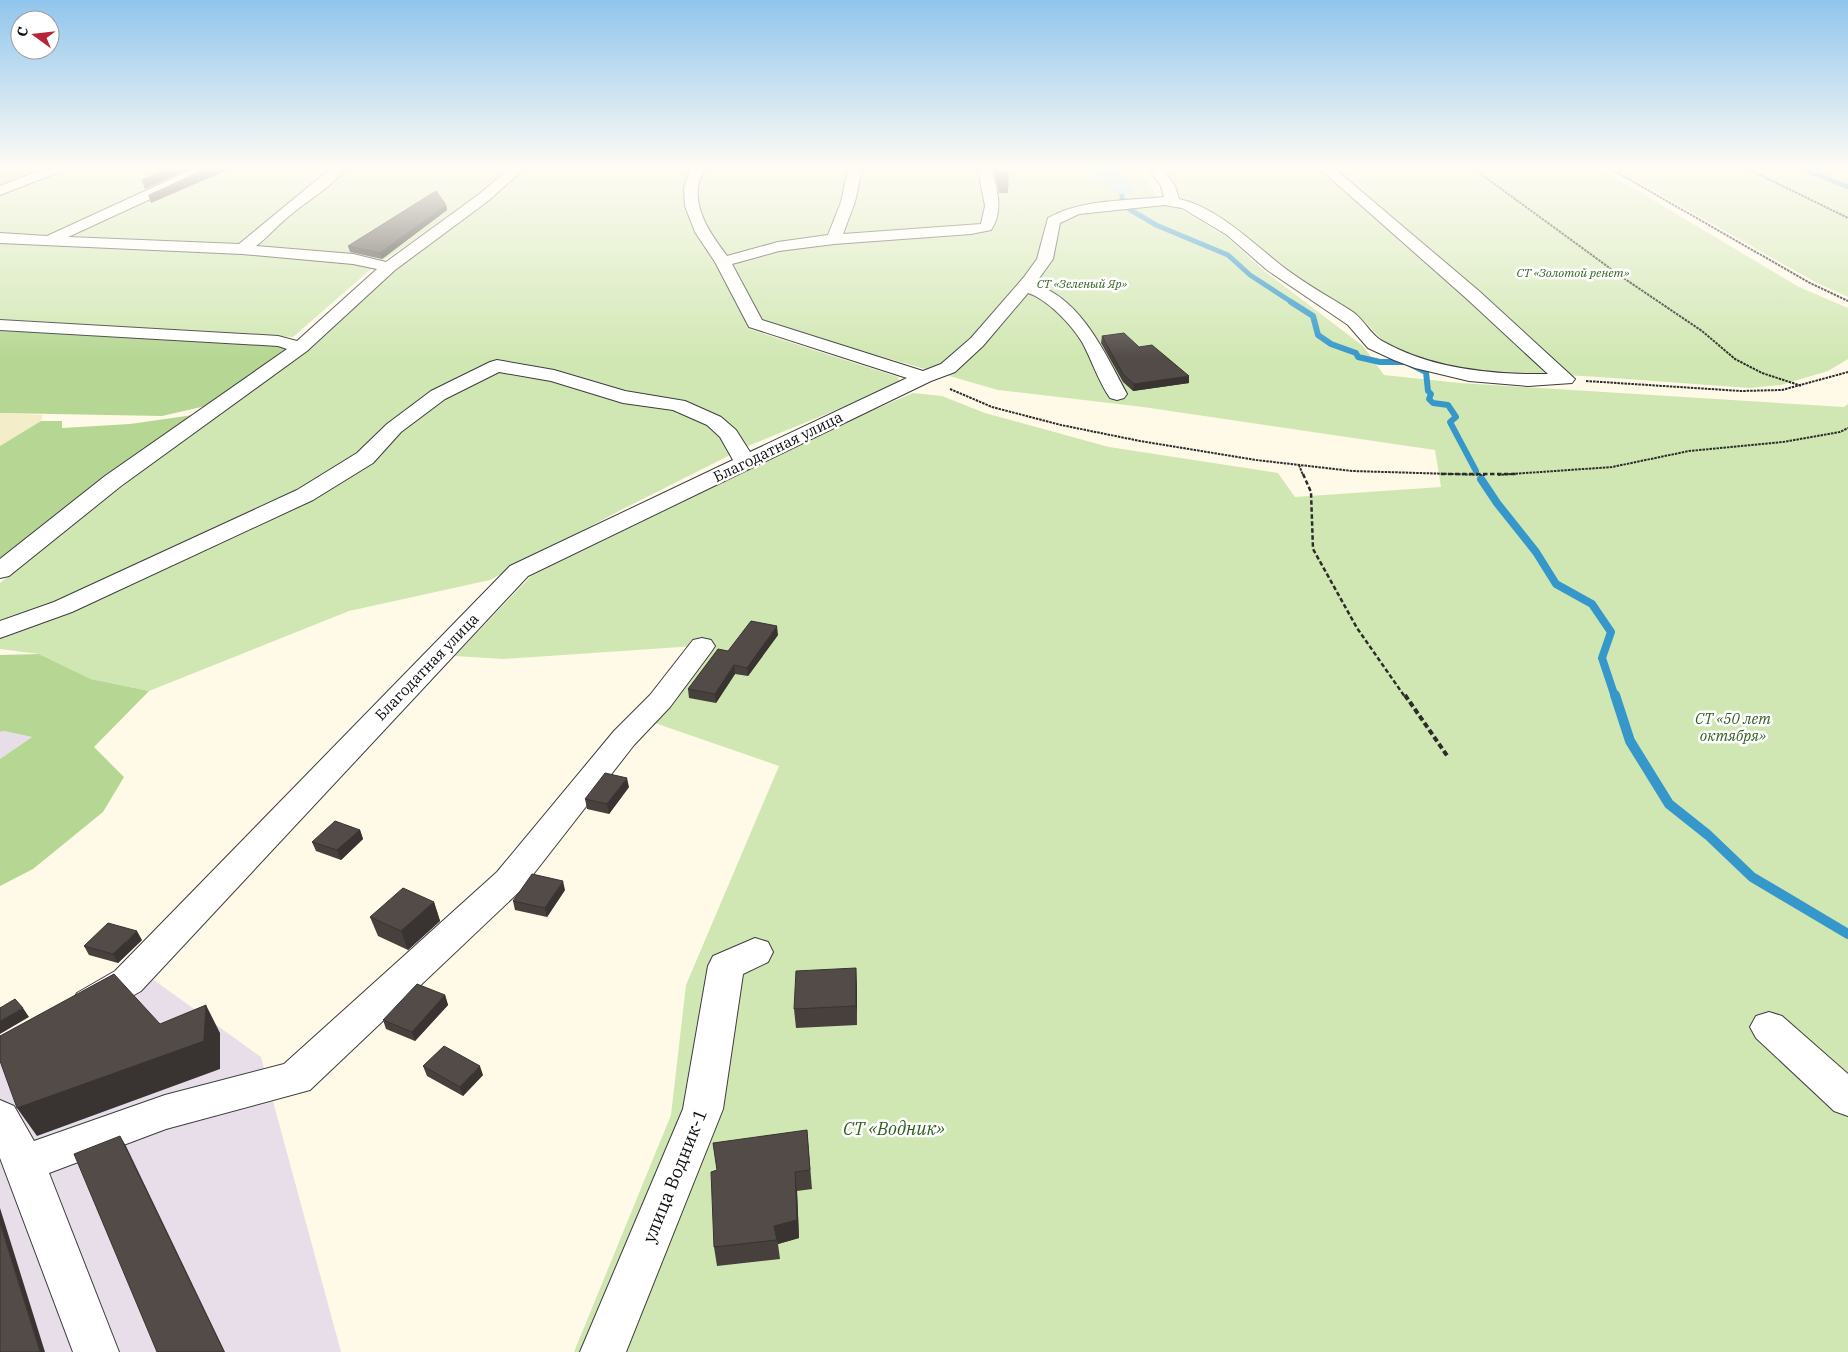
<svg xmlns="http://www.w3.org/2000/svg" width="1848" height="1352" font-family="'IBM Plex Serif',serif">
<rect width="100%" height="100%" fill="#fff9e8"/>
<g fill="#e7dee9">
<path d="M4 731 32 737 0 759V732Z"/>
<path d="M151 978 261 1057 341 1352H0V1064Z"/>
</g>
<path fill="#f3edc9" d="M0 413 43 415 41 421 0 446Z"/>
<g fill="#d1e7b3">
<path d="M0 169H510L470 202 371 269 293 337 0 320Z"/>
<path d="M526 169H1140L1156 195 1226 236 1263 270 1363 346 1384 375 1460 383 1844 407 1848 404V1352H574L671 1115 686 985 779 766 652 722 710 645 504 659 455 656 531 576 857 417 913 393 942 396 985 413 1109 447 1278 473 1295 497 1441 487 1435 450 1143 407 998 390 765 323 749 329 898 377 900 384 748 446 621 510 490 580 349 611 149 691 91 679 39 654 0 649V583L132 479 312 348 400 265 493 198Z"/>
<path d="M1160 169H1601L1799 287 1848 308V359L1828 371 1781 385 1749 388 1599 377 1456 369 1422 360 1389 347 1364 321 1185 202Z"/>
<path d="M1615 169H1848V297L1817 283Z"/>
</g>
<g fill="#b6d793">
<path d="M0 169H45L0 188Z"/>
<path d="M0 328 275 345 288 347V351L210 405 162 416 0 413Z"/>
<path d="M200 414 0 565V446L41 421H62V428L130 424Z"/>
<path d="M39 654 91 679 149 691 94 747 124 777 103 812 33 869 0 886V759L32 737 4 731 0 732V655Z"/>
</g>
<g fill="none" stroke-linecap="round" stroke-linejoin="round">
<g stroke="#3698ca" stroke-width="5">
<path d="M1803 169 1848 187"/>
<path d="M1122 188V204"/>
<path d="M1129 209 1156 225 1228 255 1250 275 1293 303"/>
</g>
<path stroke="#3698ca" stroke-width="6" d="M1291 302 1313 316 1318 335 1331 344 1356 353 1358 357 1380 362H1406L1426 372 1428 391 1431 394 1429 399 1433 403 1448 405 1456 417 1450 422 1476 471"/>
<path stroke="#3698ca" stroke-width="8" d="M1481 479 1497 503 1536 552 1556 584 1592 604 1611 632 1602 658 1615 697"/>
<path stroke="#3698ca" stroke-width="10" d="M1615 695 1630 741 1669 804 1708 835 1752 877 1848 934"/>
<path fill="#aedef4" fill-rule="evenodd" d="M1094 169H1118L1134 188 1131 193C1111 198 1104 184 1094 169Z"/>
<g stroke="#3d3d3d" stroke-width="2">
<g id="minor">
<path d="M43 169H61L59 172 0 195V186Z"/>
<path d="M193 169H211L209 172 68 237 239 244 330 169H345C330 189 306 201 288 217 277 226 268 237 256 246L353 254 386 262 478 195 509 169H524L488 201 395 270 307 351 121 486 9 576 0 578V559L105 476 287 349 278 346 0 330V320L278 336 297 341 377 269 353 264 242 254 0 243V233L47 236Z"/>
<path d="M691 169H705C702 175 698 182 698 188 695 213 713 237 727 256L778 242 828 235 841 202 848 169H862L855 202 843 234 981 224 985 206 978 169H992C997 190 1004 211 991 230L971 234 834 244 779 251 732 264 762 320 923 371 941 364 971 338 1024 277 1037 259 1048 218C1082 199 1126 201 1164 197L1161 186 1149 169H1163L1175 186 1179 199C1214 206 1250 240 1277 262 1300 281 1328 296 1353 312 1364 320 1371 335 1382 341 1431 369 1493 375 1548 374L1467 299 1320 169H1335L1479 291 1575 379 1572 383 1528 386 1469 381 1415 368 1394 360 1368 348 1348 325 1267 270 1227 235 1182 208 1164 205 1079 214 1060 223 1053 259 1035 284C1082 300 1105 353 1127 394L1124 398 1117 400 1110 398C1098 381 1092 360 1082 342 1071 324 1047 299 1028 293L983 346 955 372 931 381 528 576 141 991 103 1013 90 1018 77 1013 72 1003 77 993 115 971 510 566 733 460 720 437 707 425 673 410 623 403 551 381 499 372 445 399 401 432 373 463 313 500 72 612 0 638V621L54 602 297 490 357 453 387 424 431 391 490 362 497 360 554 370 625 391 685 401 721 417 736 430 750 452 907 378 749 327 715 262 695 232 685 206 684 187Z"/>
<path d="M702 638 711 640 715 646 711 652 670 707 634 745 521 890 310 1090 166 1129 49 1173 119 1352H73L0 1158V1100L14 1106 34 1141 165 1095 284 1064 497 872 614 731 650 695 693 640Z"/>
<path d="M755 938 768 942 773 952 768 962 743 974 723 1109 626 1352H580L683 1109 708 966 713 956Z"/>
<path d="M1769 1012 1782 1016 1848 1074V1116L1834 1111 1756 1038 1750 1027 1756 1016Z"/>
</g>
</g>
<g stroke="#2c2c2c" stroke-width="2" stroke-dasharray="2.5 1" stroke-linecap="butt">
<path d="M1474 169 1622 277 1702 331 1735 359 1762 373 1802 386"/>
<path d="M1611 169 1810 283 1848 301"/>
<path d="M1748 169 1848 218"/>
<path d="M1586 381 1741 391 1782 390 1848 372"/>
<path d="M950 389 992 407 1061 425 1140 441 1256 460 1352 471 1485 475"/>
<path d="M1299 465 1303 475"/>
<path d="M1498 475 1612 467 1689 451 1783 442 1840 432 1848 428"/>
</g>
<g stroke="#2c2c2c" stroke-width="2.5" stroke-dasharray="4.5 2.5" stroke-linecap="butt">
<path d="M1303 474 1311 492 1313 549 1357 628 1405 697"/>
<path d="M1441 474H1516"/>
</g>
<path stroke="#2c2c2c" stroke-width="4" stroke-dasharray="5.5 3" stroke-linecap="butt" d="M1405 695 1448 757"/>
<use href="#minor" fill="#fff" fill-rule="evenodd"/>
</g>
<g fill="#47403d">
<path d="M994 169H1008V193H999Z"/>
<path d="M446 205 447 210 382 259 350 252 348 246Z"/>
<path d="M1102 336 1139 347 1189 383 1133 391 1123 382 1101 343Z"/>
<path d="M778 635 748 676 735 674 716 703 689 698 688 689 728 651Z"/>
<path d="M629 787 609 814 587 809 585 799Z"/>
<path d="M360 830 363 839 341 860 316 851 312 842Z"/>
<path d="M565 890 547 917 515 910 513 901Z"/>
<path d="M434 902 440 921 408 950 378 936 370 917Z"/>
<path d="M142 940 118 963 89 955 84 946Z"/>
<path d="M856 968 857 1025 796 1028 794 1009Z"/>
<path d="M445 995 448 1005 415 1041 386 1029 383 1020Z"/>
<path d="M423 1066 483 1075 463 1096 427 1076Z"/>
<path d="M807 1130 812 1189 797 1191 799 1238 778 1244 780 1259 717 1266 714 1247 717 1170Z"/>
</g>
<g fill="#393432">
<path d="M175 169H189L145 189 143 183Z"/>
<path d="M216 169H230L151 203 149 197Z"/>
<path d="M446 205 447 210 382 259 380 253Z"/>
<path d="M1189 376V383L1133 391 1134 384Z"/>
<path d="M777 626 778 635 748 676 747 668Z"/>
<path d="M734 665 735 674 716 703 715 694Z"/>
<path d="M627 778 629 787 609 814 607 804Z"/>
<path d="M360 830 363 839 341 860 337 850Z"/>
<path d="M563 881 565 890 547 917 545 908Z"/>
<path d="M434 902 440 921 408 950 401 931Z"/>
<path d="M137 931 142 940 118 963 113 954Z"/>
<path d="M856 968 857 987V1025L856 1006Z"/>
<path d="M445 995 448 1005 415 1041 412 1032Z"/>
<path d="M206 1005 220 1033V1069L37 1136 17 1108Z"/>
<path d="M23 1008 29 1017 0 1034V1021Z"/>
<path d="M480 1066 483 1075 463 1096 460 1087Z"/>
<path d="M120 1136 126 1146 225 1352H224Z"/>
<path d="M795 1172 797 1191 799 1238 778 1244 774 1226Z"/>
<path d="M0 1208 45 1352H40L0 1223Z"/>
</g>
<g fill="#524b47" stroke="#393432">
<path d="M167 169H175L143 183 142 180Z"/>
<path d="M206 169H216L149 197V195Z"/>
<path d="M995 169H1008V187H999Z"/>
<path d="M436 191 446 205 380 253 348 246Z"/>
<path d="M1124 333 1139 347 1152 345 1189 376 1134 384 1123 374 1102 336Z"/>
<path d="M751 621 777 626 747 668 734 665 715 694 688 689 718 649 728 651Z"/>
<path d="M605 773 627 778 607 804 585 799Z"/>
<path d="M335 821 360 830 337 850 312 842Z"/>
<path d="M532 874 563 881 545 908 513 901Z"/>
<path d="M403 888 434 902 401 931 370 917Z"/>
<path d="M108 923 137 931 113 954 84 946Z"/>
<path d="M856 968V1006L794 1009 796 971Z"/>
<path d="M114 974 160 1024 206 1005 204 1041 17 1108 0 1061V1036Z"/>
<path d="M417 984 445 995 412 1032 383 1020Z"/>
<path d="M15 999 23 1008 0 1021V1008Z"/>
<path d="M444 1046 480 1066 460 1087 423 1066Z"/>
<path d="M807 1130 810 1170 795 1172 797 1220 774 1226 777 1240 714 1247 711 1172 717 1170 713 1143Z"/>
<path d="M120 1136 224 1352H157L74 1154Z"/>
<path d="M0 1223 40 1352H0Z"/>
</g>
<linearGradient id="sky" x2="0" y2="1"><stop stop-color="#91c5ed"/><stop offset="0.47" stop-color="#fffcf5"/><stop offset="1" stop-color="#fffcf5" stop-opacity="0"/></linearGradient>
<rect width="1848" height="358" fill="url(#sky)"/>
<g text-anchor="middle" stroke-width="5" stroke-linejoin="round" paint-order="stroke">
<g font-size="12" font-style="italic" fill="#2f5f1d" stroke="#fff">
<text x="1573" y="277">СТ «Золотой ренет»</text>
<text x="1082" y="288">СТ «Зеленый Яр»</text>
</g>
<g font-size="15" fill="#0a0a0a" stroke="#fff">
<text transform="translate(778 447) rotate(-26)" y="5">Благодатная улица</text>
<text transform="translate(427 667) rotate(-46)" y="5">Благодатная улица</text>
</g>
<g font-size="15" font-style="italic" fill="#2f5f1d" stroke="#fff">
<text x="1733" y="724">СТ «50 лет<tspan x="1733" dy="17">октября»</tspan></text>
</g>
<g font-size="18" font-style="italic" fill="#2f5f1d" stroke="#fff">
<text x="894" y="1135">СТ «Водник»</text>
</g>
<g font-size="18" fill="#0a0a0a" stroke="#fff">
<text transform="translate(675 1176) rotate(-68)" y="6">улица Водник-1</text>
</g>
</g>
<g transform="translate(35 35) rotate(285)"><circle r="24" fill="#ffffff" stroke="#9d9d9d"/>
<path d="M0-4L9 19L0 12L-9 19Z" fill="#b62636"/>
<text y="-8" font-size="14" font-weight="bold" text-anchor="middle" fill="#0a0a0a">С</text>
</g>
</svg>
